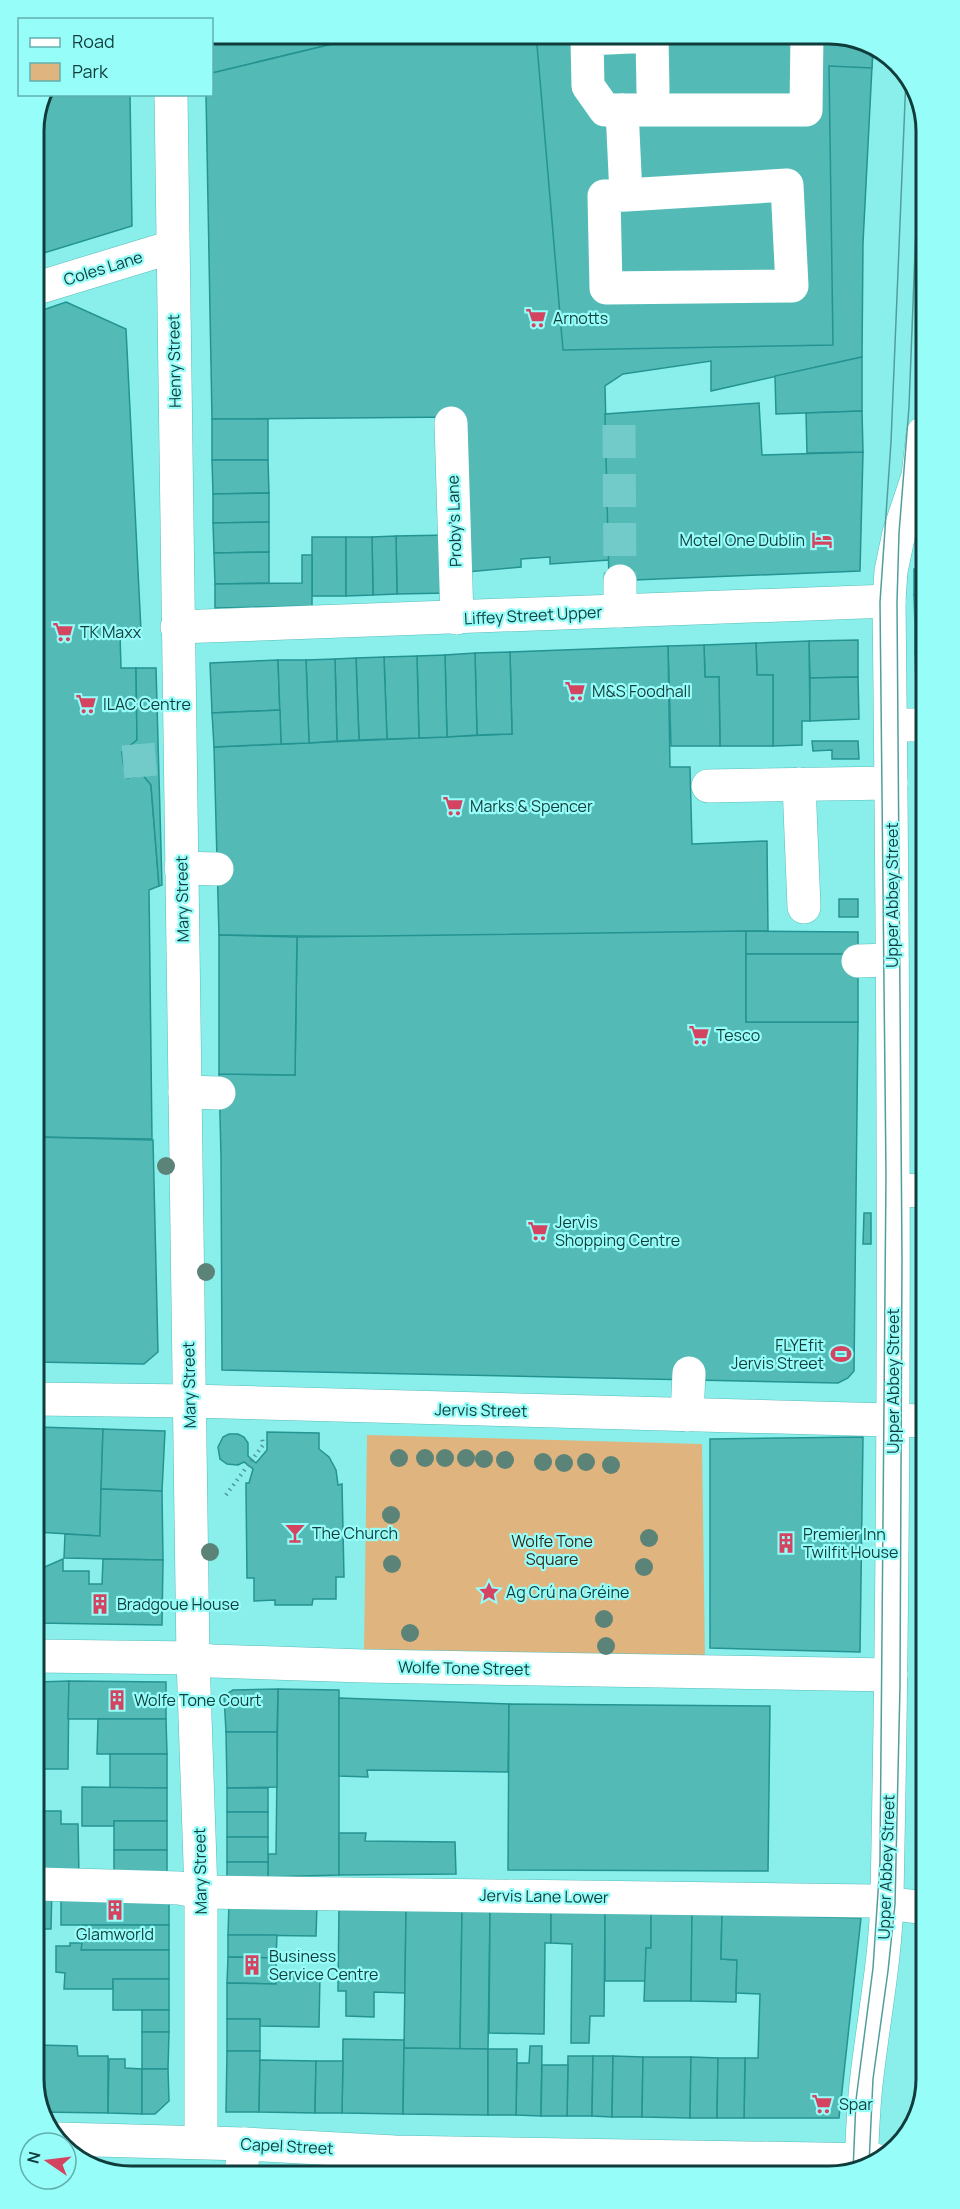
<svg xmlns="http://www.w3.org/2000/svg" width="960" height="2209" font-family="Manrope,sans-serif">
<rect width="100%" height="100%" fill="#8aefeb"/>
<path fill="#dfb47e" d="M367 1435 702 1444 705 1662 364 1654Z"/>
<g fill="#53bab6" stroke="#249492" stroke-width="1.5">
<path d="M212 33H374V34L212 73Z"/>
<path d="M378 33H836L873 47 863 243 862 357 711 391V361L623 374 605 386 609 560 550 564V557L521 559V567L467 572 458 417 212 419 206 94H212V73Z"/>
<path d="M536 33H836L873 47 872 68 829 66 833 345 563 350Z"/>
<path d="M47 94H130L132 226 34 256 33 125Z"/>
<path d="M66 302 126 329 141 631 120 634 121 668H136L137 740 122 752 127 778 143 775 151 785 159 886 149 890 152 1139 36 1137 34 313Z"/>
<path d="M862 357V411L776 414 775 376Z"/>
<path d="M759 403 762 455 863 452 860 571 609 581 605 414Z"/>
<path d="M862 411 863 452 807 453 806 413Z"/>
<rect x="212" y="419" width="56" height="41"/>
<path d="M212 460H268L269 493 213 494Z"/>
<path d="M269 493V522L213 523V494Z"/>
<path d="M269 522V552L214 553 213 523Z"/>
<path d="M449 535 450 593 397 594 396 536Z"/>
<path d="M396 536 397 594 373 595 372 537Z"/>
<rect x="312" y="537" width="34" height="59"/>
<path d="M346 537H372L373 595 346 596Z"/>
<path d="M269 552V583L215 584 214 553Z"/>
<path d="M302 555H312V606L215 608V584L302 583Z"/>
<path d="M914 569 923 570V596L914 595Z"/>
<path d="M914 595 923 596V626H915Z"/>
<rect x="915" y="626" width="8" height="26"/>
<path d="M858 640V677L810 678 809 641Z"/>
<path d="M809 641 810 721H802V745L773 746V675H757L756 643Z"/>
<path d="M756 643 757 675H773V746H720L719 677H705L704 645Z"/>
<path d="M704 645 705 677H719L720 746H671L668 646Z"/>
<path d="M668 646 670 767H690L692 844 767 841 768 931 398 937 219 935 214 747 512 734 510 652Z"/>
<path d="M510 652 512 734 477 735 475 653Z"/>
<path d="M915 652H923V689H916Z"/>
<path d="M475 653 477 735 447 737 445 655Z"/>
<path d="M445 655 447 737 419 738 417 656Z"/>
<path d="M417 656 419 738 387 739 384 657Z"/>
<path d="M384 657 387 739 359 740 356 658Z"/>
<path d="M356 658 359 740 337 741 335 659Z"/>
<path d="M335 659 337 741 309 743 306 660Z"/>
<path d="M278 660 280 710 212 713 210 663Z"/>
<path d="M278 660H306L309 743 281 744Z"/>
<path d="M136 668H156L162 885 159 886 151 785 143 775 127 778 123 762 122 752 137 740Z"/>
<path d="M858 677 859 719 810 721V678Z"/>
<path d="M916 689H923V716H917Z"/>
<path d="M280 710 281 744 214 747 212 713Z"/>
<path d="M919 732 923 733 924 802 917 801Z"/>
<path d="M812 741H858L859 759H832V750L813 751Z"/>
<rect x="839" y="899" width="19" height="18"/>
<path d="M746 931V1022H858L854 1371 848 1378 838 1383 222 1370 221 1157 219 1074 295 1075 297 937Z"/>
<path d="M746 931 858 932V954H746Z"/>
<path d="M219 935 297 937 295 1075 219 1074Z"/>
<rect x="746" y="954" width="112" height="68"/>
<path d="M36 1137 153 1140 158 1352 144 1364 36 1362Z"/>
<path d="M922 1202H925V1313H921Z"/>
<path d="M864 1213H871V1244H863Z"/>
<rect x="921" y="1334" width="4" height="27"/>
<path d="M921 1361H925V1390H920Z"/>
<path d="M37 1427 103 1429 100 1536 37 1532Z"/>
<path d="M103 1429 165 1431 162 1491 101 1489Z"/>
<path d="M267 1432 319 1433V1449L329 1457 336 1470 338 1485 342 1484 344 1577H336V1599H313L312 1605H275V1600L254 1601V1578H247L246 1490V1483H249L253 1469 244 1462 238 1465 227 1464 220 1459 218 1447 223 1437 229 1434H238L244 1437 248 1443V1456L256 1463 267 1450Z"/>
<path d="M863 1437 860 1652 710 1648V1439Z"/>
<path d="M925 1466 926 1557H920L923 1468Z"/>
<path d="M101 1489 162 1491 163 1560 64 1558 65 1534 100 1536Z"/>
<path d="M920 1557H926V1707L919 1706Z"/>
<path d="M63 1559V1571H89V1584H102L103 1559 163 1560 162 1625 37 1623V1561L38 1570Z"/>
<path d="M69 1681 68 1769H37V1682Z"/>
<path d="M69 1681 166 1682V1719H68Z"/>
<path d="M278 1689 339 1690V1875L268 1877V1854H276Z"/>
<path d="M278 1689 277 1732H226L224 1696 233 1690Z"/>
<path d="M339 1698 509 1704 508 1772 367 1770 368 1777 339 1776Z"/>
<path d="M509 1704 770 1706 768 1871 508 1870Z"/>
<path d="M98 1719H166L167 1754H97Z"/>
<path d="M226 1732H277V1787L227 1788Z"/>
<rect x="110" y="1754" width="57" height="34"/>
<path d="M926 1777 927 1957H924Z"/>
<path d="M82 1787 167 1788V1821H114V1826H82Z"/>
<rect x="227" y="1788" width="41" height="24"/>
<path d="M38 1811H61V1824H78L79 1876 38 1874Z"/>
<rect x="227" y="1812" width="41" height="25"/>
<rect x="114" y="1821" width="53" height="29"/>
<path d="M339 1833H366L365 1841 455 1842 456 1874 339 1875Z"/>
<rect x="227" y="1837" width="41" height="25"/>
<path d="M114 1850H167V1877L114 1878Z"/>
<rect x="227" y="1862" width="41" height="25"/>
<path d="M38 1886H52L51 1929H40L38 1996Z"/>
<rect x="61" y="1894" width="108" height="31"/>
<path d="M229 1903 317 1904 316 1936 228 1935Z"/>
<path d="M339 1909 406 1910 405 1993 374 1992V2017L346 2016V1991H338Z"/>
<path d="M406 1910 462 1911 460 2049 404 2048Z"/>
<path d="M462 1911H490L488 2049H460Z"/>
<path d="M490 1911 551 1912V1943H545L544 2034 489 2033Z"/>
<path d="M551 1912 605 1913 604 2016H590L589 2043H571L572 1944 551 1943Z"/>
<path d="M605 1913H651V1948H646V1981H605Z"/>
<path d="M651 1913 692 1914 691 2001H644L646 1948H651Z"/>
<path d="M692 1914H722L721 1959 737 1960 736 2002 691 2001Z"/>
<path d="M722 1914 861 1918 839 2118H744L745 2058H758L760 1994 736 1993 737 1960 721 1959Z"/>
<path d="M82 1925H169V1950H81Z"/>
<path d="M228 1935H277L276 1958 228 1957Z"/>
<path d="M70 1943H82L81 1950H169V1979H113V1989H64L65 1973 56 1972V1946H70Z"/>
<path d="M228 1957 276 1958V1984L227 1983Z"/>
<path d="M924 1957H927V2017H923Z"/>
<path d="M276 1973 320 1974 319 2027 260 2026V2019H227V1983L276 1984Z"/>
<rect x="113" y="1979" width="56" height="31"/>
<rect x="142" y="2010" width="27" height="22"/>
<rect x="227" y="2019" width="33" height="32"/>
<path d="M142 2032H169L168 2069H142Z"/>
<path d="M343 2039 404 2040 403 2114 342 2113Z"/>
<path d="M38 2045 77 2046 78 2056H108V2113L40 2112Z"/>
<path d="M530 2046H542L541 2116 516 2115 517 2063H529Z"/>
<path d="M404 2048 488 2049V2115L403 2114Z"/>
<path d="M488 2049H517L516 2115H488Z"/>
<path d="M227 2051H260L259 2112H226Z"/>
<path d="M568 2056H593L592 2116H567Z"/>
<path d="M593 2056H613L612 2117 592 2116Z"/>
<path d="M613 2056 643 2057 642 2117H612Z"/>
<path d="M643 2057H691L690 2118 642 2117Z"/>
<path d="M691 2057 718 2058 717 2118H690Z"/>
<path d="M718 2058H745L744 2118H717Z"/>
<path d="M109 2059H125V2068L142 2069V2114L108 2113Z"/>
<path d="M260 2060 316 2061 315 2113 259 2112Z"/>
<path d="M316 2061H343L342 2113H315Z"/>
<path d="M542 2065H568L567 2116H541Z"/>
<path d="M142 2069H168L169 2101 155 2114H142Z"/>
<path d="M920 2075H927V2079L920 2103Z"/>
<path d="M109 2170 138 2171V2176H124Z"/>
<path d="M138 2171 186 2175 138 2176Z"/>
</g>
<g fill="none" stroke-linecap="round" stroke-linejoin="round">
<g stroke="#72cbc8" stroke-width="33" stroke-dasharray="33 16" stroke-linecap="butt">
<path d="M619 425 620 581"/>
<path d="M123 762 158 759"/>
</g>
<g stroke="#57bdba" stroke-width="34">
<g id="minor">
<path d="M653 91 652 36 587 39 588 86 605 110H806L807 33"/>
<path d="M171 94 193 1658 201 1892V2142"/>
<path d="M622 110 626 195 787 185 792 286 606 288 604 196 626 195"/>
<path d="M34 289 172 247"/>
<path d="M451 423 457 618"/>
<path d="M620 581V611"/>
<path d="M177 627 889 601"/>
<path d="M891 725H923"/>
<path d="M799 784 804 907"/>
<path d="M708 786 891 783"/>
<path d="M181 868 217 869"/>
<path d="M858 961 892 960"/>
<path d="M185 1092 219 1093"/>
<path d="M894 1190 925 1191"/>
<path d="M36 1399 189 1401 925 1421"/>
<path d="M687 1415 689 1373"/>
<path d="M37 1656 193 1658 212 1661 364 1666 891 1675"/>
<path d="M38 1884 179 1888 201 1892 871 1901 925 1908"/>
<path d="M59 2139 244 2144 395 2152 875 2160"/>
<path d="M861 2171C862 2139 863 2107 867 2076 874 2016 886 1956 887 1896 896 1464 894 1033 889 601L891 571 899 533 918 476 923 433"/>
<path d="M241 2175 244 2144"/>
</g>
</g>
<path stroke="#4f9896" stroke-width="4" stroke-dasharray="1.5 4.5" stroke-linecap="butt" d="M226 1495 263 1445 262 1437"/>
<use href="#minor" stroke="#fff" stroke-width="33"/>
<g stroke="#529e9b" stroke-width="1.5">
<path d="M869 2164 873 2079 888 1971 895 1904 900 1686 902 1259 897 602 899 533 909 407 921 98"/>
<path d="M853 2171 856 2100 873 1968 880 1862 886 1175 880 602 891 442 906 77"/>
</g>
</g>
<g fill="#5c8378">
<circle cx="166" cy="1166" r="9"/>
<circle cx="206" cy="1272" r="9"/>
<circle cx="399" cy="1458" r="9"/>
<circle cx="425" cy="1458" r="9"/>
<circle cx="445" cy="1458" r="9"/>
<circle cx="466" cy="1458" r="9"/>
<circle cx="484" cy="1459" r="9"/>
<circle cx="505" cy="1460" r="9"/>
<circle cx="543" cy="1462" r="9"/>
<circle cx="586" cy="1462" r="9"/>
<circle cx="564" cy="1463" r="9"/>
<circle cx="611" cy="1465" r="9"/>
<circle cx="391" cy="1515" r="9"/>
<circle cx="649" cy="1538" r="9"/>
<circle cx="210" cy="1552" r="9"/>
<circle cx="392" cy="1564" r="9"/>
<circle cx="644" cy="1567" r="9"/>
<circle cx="604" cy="1619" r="9"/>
<circle cx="410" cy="1633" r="9"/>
<circle cx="606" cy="1646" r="9"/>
</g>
<defs>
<g id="supermarket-bare" transform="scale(1.62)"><path d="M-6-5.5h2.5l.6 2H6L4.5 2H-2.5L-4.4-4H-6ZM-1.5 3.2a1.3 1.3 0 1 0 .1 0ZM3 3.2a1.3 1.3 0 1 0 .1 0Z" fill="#d44461" stroke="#97fdf9" stroke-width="2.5" paint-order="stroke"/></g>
<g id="hotel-bare" transform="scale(1.62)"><path d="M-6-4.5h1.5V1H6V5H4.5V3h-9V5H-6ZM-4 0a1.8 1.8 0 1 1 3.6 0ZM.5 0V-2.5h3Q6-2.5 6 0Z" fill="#d44461" stroke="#97fdf9" stroke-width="2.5" paint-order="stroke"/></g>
<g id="stadium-bare" transform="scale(1.62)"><path d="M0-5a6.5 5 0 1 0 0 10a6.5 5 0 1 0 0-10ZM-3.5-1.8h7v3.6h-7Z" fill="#d44461" stroke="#97fdf9" stroke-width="2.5" paint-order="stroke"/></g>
<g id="bar-bare" transform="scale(1.62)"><path d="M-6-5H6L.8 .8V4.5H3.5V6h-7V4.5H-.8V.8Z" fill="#d44461" stroke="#97fdf9" stroke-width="2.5" paint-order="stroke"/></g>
<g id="building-bare" transform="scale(1.62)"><path d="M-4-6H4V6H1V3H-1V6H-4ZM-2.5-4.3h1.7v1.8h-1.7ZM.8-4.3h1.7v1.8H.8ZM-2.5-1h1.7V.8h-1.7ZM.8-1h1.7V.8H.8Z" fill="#d44461" stroke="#97fdf9" stroke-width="2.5" paint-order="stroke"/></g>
<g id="sight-bare" transform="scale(1.62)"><path d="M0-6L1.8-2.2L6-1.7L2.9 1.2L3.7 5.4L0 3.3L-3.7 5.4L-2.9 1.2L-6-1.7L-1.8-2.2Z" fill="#d44461" stroke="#97fdf9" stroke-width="2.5" paint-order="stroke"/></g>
</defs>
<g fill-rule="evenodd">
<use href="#supermarket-bare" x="536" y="318"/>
<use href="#hotel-bare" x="822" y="540"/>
<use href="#supermarket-bare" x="63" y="632"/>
<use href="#supermarket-bare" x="575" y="691"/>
<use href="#supermarket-bare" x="86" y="704"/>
<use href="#supermarket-bare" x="453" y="806"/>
<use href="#supermarket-bare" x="699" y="1035"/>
<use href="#supermarket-bare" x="538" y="1231"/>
<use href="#stadium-bare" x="841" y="1354"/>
<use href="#bar-bare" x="295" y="1533"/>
<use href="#building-bare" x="786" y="1543"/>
<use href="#sight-bare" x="489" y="1592"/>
<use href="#building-bare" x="100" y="1604"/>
<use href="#building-bare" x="117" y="1700"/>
<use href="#building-bare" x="115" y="1910"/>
<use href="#building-bare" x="252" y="1965"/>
<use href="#supermarket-bare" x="822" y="2104"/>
</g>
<g text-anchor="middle" stroke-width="4.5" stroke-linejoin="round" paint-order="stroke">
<g font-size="16" fill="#103d3c" stroke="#97fdf9">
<text transform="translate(103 268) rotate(-17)" y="6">Coles Lane</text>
<text transform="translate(174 361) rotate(-91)" y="6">Henry Street</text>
<text transform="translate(454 521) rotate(-92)" y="6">Proby's Lane</text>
<text transform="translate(533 615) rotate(-3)" y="6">Liffey Street Upper</text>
<text transform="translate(892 895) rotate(-90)" y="6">Upper Abbey Street</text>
<text transform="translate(182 899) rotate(-91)" y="6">Mary Street</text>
<text transform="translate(893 1381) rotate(-90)" y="6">Upper Abbey Street</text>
<text transform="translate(189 1385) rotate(-91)" y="6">Mary Street</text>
<text transform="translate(481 1410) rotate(1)" y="6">Jervis Street</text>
<text transform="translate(464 1668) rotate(1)" y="6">Wolfe Tone Street</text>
<text transform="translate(886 1867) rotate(-88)" y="6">Upper Abbey Street</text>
<text transform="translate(200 1871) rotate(-91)" y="6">Mary Street</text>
<text transform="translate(544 1896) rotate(1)" y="6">Jervis Lane Lower</text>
<text transform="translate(287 2146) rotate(3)" y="6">Capel Street</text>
</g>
<g font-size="16" fill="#103d3c" stroke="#97fdf9" text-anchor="start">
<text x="553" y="324">Arnotts</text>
<text x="805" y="546" text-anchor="end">Motel One Dublin</text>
<text x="80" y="638">TK Maxx</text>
<text x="592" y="697">M&amp;S Foodhall</text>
<text x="103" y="710">ILAC Centre</text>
<text x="470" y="812">Marks &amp; Spencer</text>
<text x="716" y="1041">Tesco</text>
<text x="555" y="1228">Jervis<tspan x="555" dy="18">Shopping Centre</tspan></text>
<text x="824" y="1351" text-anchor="end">FLYEfit<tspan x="824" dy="18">Jervis Street</tspan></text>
<text x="312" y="1539">The Church</text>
<text x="803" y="1540">Premier Inn<tspan x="803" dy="18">Twilfit House</tspan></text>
<text x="506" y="1598">Ag Crú na Gréine</text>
<text x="117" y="1610">Bradgoue House</text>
<text x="134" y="1706">Wolfe Tone Court</text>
<text x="115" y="1940" text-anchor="middle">Glamworld</text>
<text x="269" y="1962">Business<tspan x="269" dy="18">Service Centre</tspan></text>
<text x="839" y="2110">Spar</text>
</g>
<g font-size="16" fill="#372a1a" stroke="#97fdf9">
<text x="552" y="1547">Wolfe Tone<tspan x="552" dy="18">Square</tspan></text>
</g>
</g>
<path d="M0 0H960V2209H0ZM131 44H829A87 87 0 0 1 916 131V2079A87 87 0 0 1 829 2166H131A87 87 0 0 1 44 2079V131A87 87 0 0 1 131 44Z" fill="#97fdf9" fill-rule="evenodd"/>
<path fill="none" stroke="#103d3c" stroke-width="3" d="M131 44H829A87 87 0 0 1 916 131V2079A87 87 0 0 1 829 2166H131A87 87 0 0 1 44 2079V131A87 87 0 0 1 131 44Z"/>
<rect x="18" y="18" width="195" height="78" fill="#97fdf9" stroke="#61b0ad" stroke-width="1.5"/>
<rect x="30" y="38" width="30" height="9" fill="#ffffff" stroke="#61b0ad" stroke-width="1.5"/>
<text x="72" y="48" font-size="18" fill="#103d3c">Road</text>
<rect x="30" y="63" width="30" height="18" fill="#dfb47e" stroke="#61b0ad" stroke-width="1.5"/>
<text x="72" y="78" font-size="18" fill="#103d3c">Park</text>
<g transform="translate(48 2161) rotate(284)"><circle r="28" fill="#97fdf9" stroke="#61b0ad" stroke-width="1.5"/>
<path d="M0-4.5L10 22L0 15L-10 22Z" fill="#d44461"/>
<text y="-9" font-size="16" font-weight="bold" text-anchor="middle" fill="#103d3c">N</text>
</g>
</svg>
